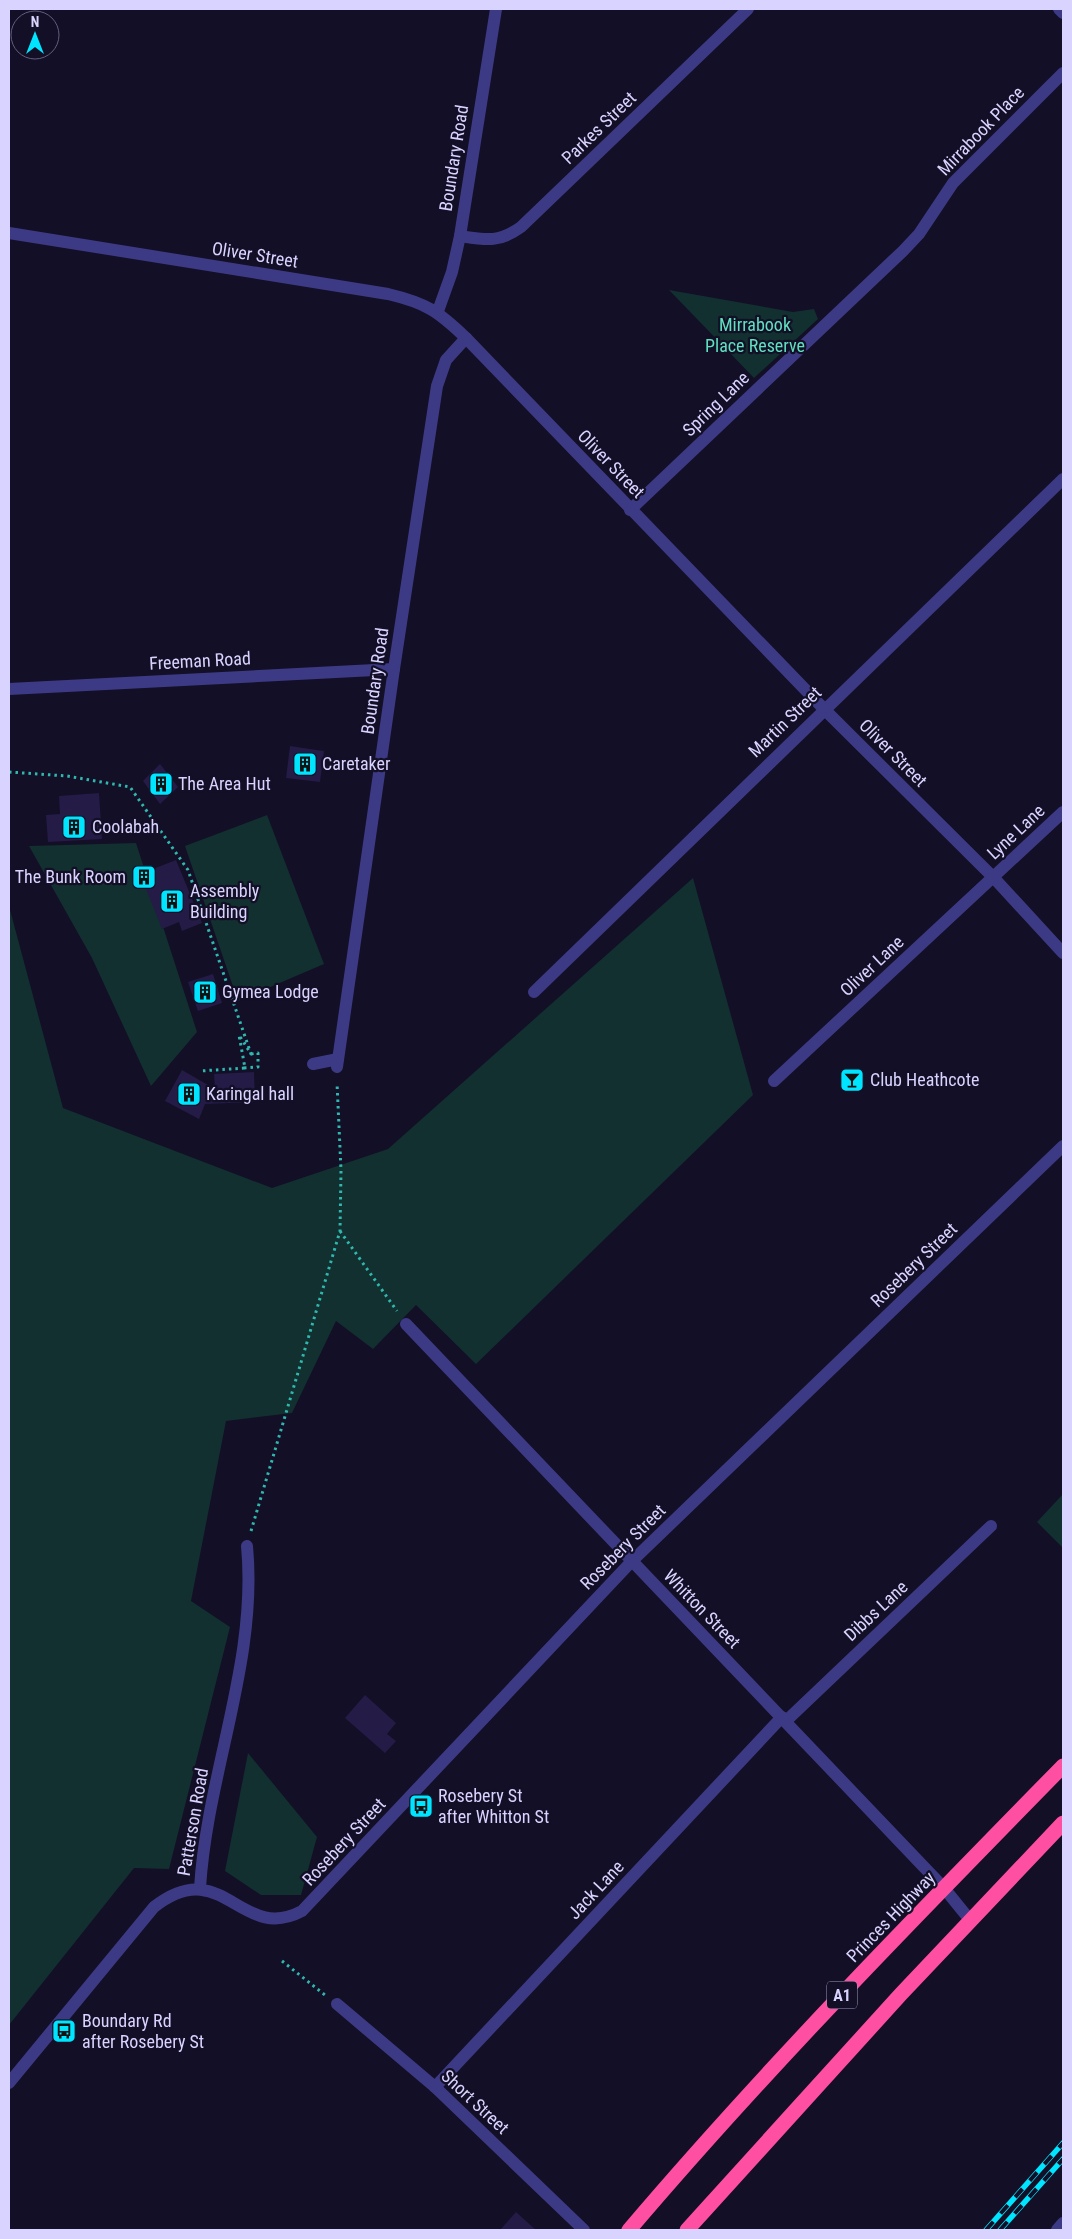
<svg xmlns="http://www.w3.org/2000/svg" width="1072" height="2239" font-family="'Roboto Condensed',sans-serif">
<rect width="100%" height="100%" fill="#130f26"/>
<g fill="#12302f">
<path d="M669 290 793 312 814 309 818 319 754 378Z"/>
<path d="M267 815 324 964 238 1001 185 846Z"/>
<path d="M136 843 197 1032 151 1086 92 958 29 846Z"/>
<path d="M693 878 753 1095 476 1364 416 1305 373 1349 336 1321 292 1413 226 1421 191 1601 230 1627 169 1869 134 1868 9 2025V906L63 1108 272 1188 388 1149Z"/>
<path d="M1063 1494V1548L1037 1522Z"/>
<path d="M248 1753 317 1837 301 1895H261L225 1871Z"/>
</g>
<g fill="#241b47">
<path d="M290 746 324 751 320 782 286 778Z"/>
<path d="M160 764 178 787 160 804 143 781Z"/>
<path d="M99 793 102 839 48 842 46 815 60 814 59 796Z"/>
<path d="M176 860 202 923 182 931 179 922 162 929 140 874Z"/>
<path d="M213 974 222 1003 198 1011 188 982Z"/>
<path d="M182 1070 215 1089 214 1074 254 1072 255 1102 205 1104 199 1119 165 1101Z"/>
<path d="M365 1695 396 1723 387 1734 396 1741 385 1753 345 1718Z"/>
<path d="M516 2212 536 2230H500Z"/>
</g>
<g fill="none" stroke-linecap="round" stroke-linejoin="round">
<g stroke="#2fb8b0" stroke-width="3" stroke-dasharray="2.5 4" stroke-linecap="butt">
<path d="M9 772 67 776 130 787 188 870 251 1054 239 1035 245 1068 200 1071"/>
<path d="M244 1068 258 1067V1053L251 1054"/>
<path d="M340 1231 397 1311"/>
<path d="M251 1531 340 1231 341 1170 337 1083"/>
<path d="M282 1961 325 1995"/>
</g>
<g stroke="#3d3a85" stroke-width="12">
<path d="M1059 9 1063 13"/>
<path d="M9 233 388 294C426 303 438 311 466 338L824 709 994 878 1063 953"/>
<path d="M460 236C486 240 499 243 521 227L748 9"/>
<path d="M438 311 452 272 460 236 496 9"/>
<path d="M630 510 903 251 919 234 953 183 1063 73"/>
<path d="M9 689 394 669"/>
<path d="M534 992 1063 479"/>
<path d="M313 1064 338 1059"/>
<path d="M337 1067 394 669 437 386 446 360 466 338"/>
<path d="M774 1081 1063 812"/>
<path d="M406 1324 944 1888 970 1920"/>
<path d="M786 1721 991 1526"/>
<path d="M200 1888C207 1773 258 1662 247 1546"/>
<path d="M337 2004 435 2087 584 2230"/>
<path d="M9 2083 154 1907C223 1853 240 1944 302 1911L632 1561 1063 1146"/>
<path d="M435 2087 782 1717"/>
<path d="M1057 2230 1063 2223"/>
</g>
<g stroke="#ff4fa3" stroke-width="15">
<path d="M629 2230C766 2069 915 1917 1063 1766"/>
<path d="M687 2230 901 1994 1063 1823"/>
</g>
<g stroke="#00e5ff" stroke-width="5.5">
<g id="rail">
<path d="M986 2230 1063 2143"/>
<path d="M1000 2230 1063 2159"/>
</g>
</g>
<use href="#rail" stroke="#130f26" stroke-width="4" stroke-dasharray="11" stroke-linecap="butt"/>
</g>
<defs>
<g id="building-square" transform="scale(1.25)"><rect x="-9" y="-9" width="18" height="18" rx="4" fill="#00e5ff" stroke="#130f26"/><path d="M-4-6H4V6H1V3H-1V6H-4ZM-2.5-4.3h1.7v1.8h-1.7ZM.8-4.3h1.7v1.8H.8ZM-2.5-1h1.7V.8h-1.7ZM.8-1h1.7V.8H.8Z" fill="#111"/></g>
<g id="bar-square" transform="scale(1.25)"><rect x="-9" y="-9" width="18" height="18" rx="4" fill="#00e5ff" stroke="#130f26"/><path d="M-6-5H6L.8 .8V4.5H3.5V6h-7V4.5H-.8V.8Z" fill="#111"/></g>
<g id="bus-square" transform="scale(1.25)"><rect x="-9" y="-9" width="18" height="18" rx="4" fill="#00e5ff" stroke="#130f26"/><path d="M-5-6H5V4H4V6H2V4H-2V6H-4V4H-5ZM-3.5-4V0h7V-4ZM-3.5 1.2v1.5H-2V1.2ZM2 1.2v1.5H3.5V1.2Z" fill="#111"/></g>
</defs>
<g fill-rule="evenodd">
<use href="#building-square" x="305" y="764"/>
<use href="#building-square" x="161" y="784"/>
<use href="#building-square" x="74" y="827"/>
<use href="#building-square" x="144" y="877"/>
<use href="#building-square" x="172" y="901"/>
<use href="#building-square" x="205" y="992"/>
<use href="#bar-square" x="852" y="1080"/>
<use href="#building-square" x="189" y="1094"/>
<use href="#bus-square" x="421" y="1806"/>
<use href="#bus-square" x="64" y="2031"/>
</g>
<g text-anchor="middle" stroke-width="4.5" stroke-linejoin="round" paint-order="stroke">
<rect fill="#130f26" stroke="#9e99be" stroke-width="1" x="827" y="1981.5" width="30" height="27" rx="4"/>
<g font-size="16" font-weight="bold" fill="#d9d4ff">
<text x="842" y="2001">A1</text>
</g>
<g font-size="18" fill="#d9d4ff" stroke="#130f26">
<text transform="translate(599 128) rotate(-44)" y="6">Parkes Street</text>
<text transform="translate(981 131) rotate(-46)" y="6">Mirrabook Place</text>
<text transform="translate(454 158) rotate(-81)" y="6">Boundary Road</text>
<text transform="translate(255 255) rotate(9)" y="6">Oliver Street</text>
<text transform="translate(716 404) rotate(-44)" y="6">Spring Lane</text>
<text transform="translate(611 464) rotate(46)" y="6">Oliver Street</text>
<text transform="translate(200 661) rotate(-3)" y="6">Freeman Road</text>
<text transform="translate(375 681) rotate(-82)" y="6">Boundary Road</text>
<text transform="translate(785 722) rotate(-44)" y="6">Martin Street</text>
<text transform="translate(893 753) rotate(45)" y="6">Oliver Street</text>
<text transform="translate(1016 832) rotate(-43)" y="6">Lyne Lane</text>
<text transform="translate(872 966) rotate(-43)" y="6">Oliver Lane</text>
<text transform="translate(914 1265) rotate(-44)" y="6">Rosebery Street</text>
<text transform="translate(623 1547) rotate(-45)" y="6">Rosebery Street</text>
<text transform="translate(702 1609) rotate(46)" y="6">Whitton Street</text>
<text transform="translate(876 1611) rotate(-43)" y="6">Dibbs Lane</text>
<text transform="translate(193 1822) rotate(-80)" y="6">Patterson Road</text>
<text transform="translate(344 1842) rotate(-47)" y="6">Rosebery Street</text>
<text transform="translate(596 1890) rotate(-47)" y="6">Jack Lane</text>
<text transform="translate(891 1917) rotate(-46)" y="6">Princes Highway</text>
<text transform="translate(475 2102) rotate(43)" y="6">Short Street</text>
</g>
<g font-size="18" fill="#5fe0c0" stroke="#130f26">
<text x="755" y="331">Mirrabook<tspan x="755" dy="21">Place Reserve</tspan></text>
</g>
<g font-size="18" fill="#d9d4ff" stroke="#130f26" text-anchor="start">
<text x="322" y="770">Caretaker</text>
<text x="178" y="790">The Area Hut</text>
<text x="92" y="833">Coolabah</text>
<text x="126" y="883" text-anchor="end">The Bunk Room</text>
<text x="190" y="897">Assembly<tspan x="190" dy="21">Building</tspan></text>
<text x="222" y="998">Gymea Lodge</text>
<text x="870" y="1086">Club Heathcote</text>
<text x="206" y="1100">Karingal hall</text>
<text x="438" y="1802">Rosebery St<tspan x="438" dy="21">after Whitton St</tspan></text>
<text x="82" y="2027">Boundary Rd<tspan x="82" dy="21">after Rosebery St</tspan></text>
</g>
</g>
<rect width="1072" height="2239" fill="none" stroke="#d9d4ff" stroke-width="20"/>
<g transform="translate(35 35)"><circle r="24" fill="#130f26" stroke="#625e7d"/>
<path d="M0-4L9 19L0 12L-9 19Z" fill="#00e5ff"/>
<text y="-8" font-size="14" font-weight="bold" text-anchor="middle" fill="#d9d4ff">N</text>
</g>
</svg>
